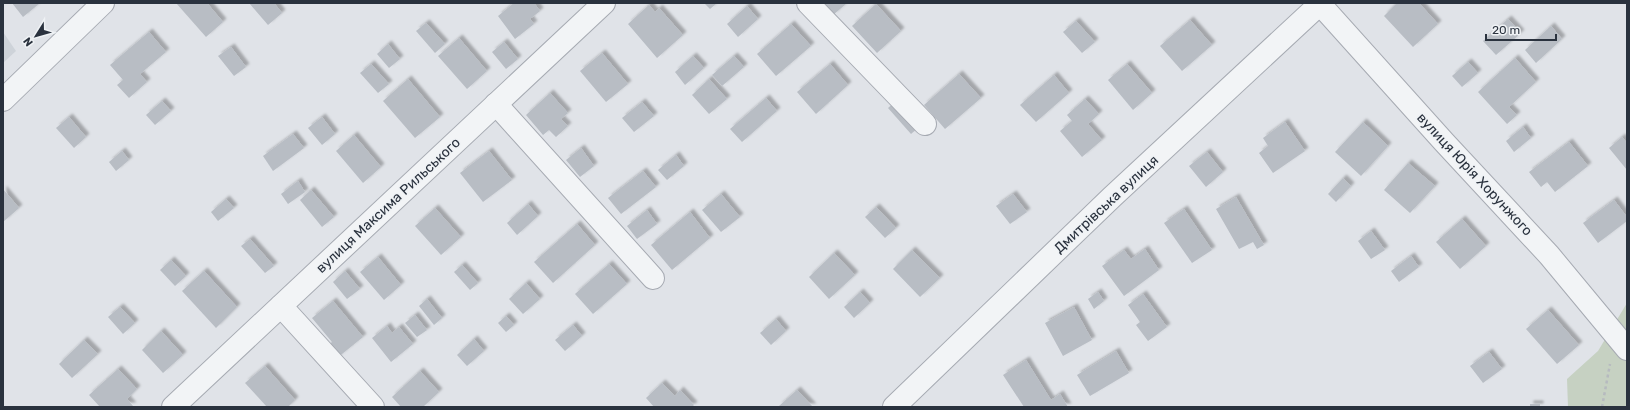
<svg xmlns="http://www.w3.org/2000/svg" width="1630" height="410" font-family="Rubik,sans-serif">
<defs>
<filter id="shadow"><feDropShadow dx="3.5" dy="-3.5" stdDeviation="1" flood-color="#0004"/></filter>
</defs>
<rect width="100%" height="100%" fill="#e0e3e8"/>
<path fill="#ced3d9" d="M3 32 16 51 3 63Z"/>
<path fill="#c6d1c2" d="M1627 303V407H1568L1567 379 1598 351Z"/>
<g fill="#b8bdc4" filter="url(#shadow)">
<path d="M12 3H40L23 17Z"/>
<path d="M176 3H207L223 22 206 37Z"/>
<path d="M249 3H274L282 13 268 25Z"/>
<path d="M514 3H534L540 11 530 19 534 24 515 39 498 16Z"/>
<path d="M704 3H717L710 9Z"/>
<path d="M823 3H847L833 15Z"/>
<path d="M1397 3H1419L1438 24 1413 47 1384 16Z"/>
<path d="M876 4 901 31 877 53 852 26Z"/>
<path d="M649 5 655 12 659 8 683 35 657 58 628 24Z"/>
<path d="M747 6 758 19 738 37 727 24Z"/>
<path d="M1508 19 1521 33 1496 55 1483 41Z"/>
<path d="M1190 20 1212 45 1182 71 1160 46Z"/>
<path d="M1076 21 1095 42 1082 53 1063 32Z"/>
<path d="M426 23 445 44 435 53 416 31Z"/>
<path d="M791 24 811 46 776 76 757 54Z"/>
<path d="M1551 26 1562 39 1536 63 1525 50Z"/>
<path d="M149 32 166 52 140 74 147 82 129 98 117 85 123 80 110 65Z"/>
<path d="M459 38 487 71 467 89 438 56Z"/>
<path d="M504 42 518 59 506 69 492 52Z"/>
<path d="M388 44 400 59 389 68 377 54Z"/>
<path d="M231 47 246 67 234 76 218 56Z"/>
<path d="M602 53 628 84 606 102 580 71Z"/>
<path d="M693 56 704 68 685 85 675 72Z"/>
<path d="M734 56 744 67 722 86 712 75Z"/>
<path d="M1515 58 1536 82 1509 107 1517 115 1507 124 1478 92Z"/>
<path d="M1468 62 1478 73 1462 87 1452 76Z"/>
<path d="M371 64 389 84 378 93 360 73Z"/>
<path d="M830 64 848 85 816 114 797 92Z"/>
<path d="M1127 64 1152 93 1133 110 1108 80Z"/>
<path d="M959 74 981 98 945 129 924 105Z"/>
<path d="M1054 75 1069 93 1036 122 1020 105Z"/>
<path d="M408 79 440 117 415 138 383 101Z"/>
<path d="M709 79 727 99 709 114 692 95Z"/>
<path d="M550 93 568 113 561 119 568 126 556 137 549 130 543 135 526 115Z"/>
<path d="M903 95 926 121 911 134 888 108Z"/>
<path d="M766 98 777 111 742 142 730 129Z"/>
<path d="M1085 99 1099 114 1088 124 1102 140 1082 157 1060 131 1072 121 1067 115Z"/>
<path d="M162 101 171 111 155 125 146 115Z"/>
<path d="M642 102 654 116 634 132 622 118Z"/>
<path d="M69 117 86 137 74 148 56 128Z"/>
<path d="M322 117 335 134 322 145 308 128Z"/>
<path d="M1285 122 1305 151 1273 173 1259 153 1268 146 1263 138Z"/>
<path d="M1363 122 1388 146 1361 176 1335 152Z"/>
<path d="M1523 127 1531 138 1514 152 1506 141Z"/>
<path d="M293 134 304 148 273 171 263 156Z"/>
<path d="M354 135 381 167 363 183 336 151Z"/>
<path d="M1622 137 1627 143V170L1609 148Z"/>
<path d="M1569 142 1588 166 1555 192 1547 182 1541 187 1529 172Z"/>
<path d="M581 148 594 166 580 177 566 160Z"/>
<path d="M122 151 129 160 116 171 109 162Z"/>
<path d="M489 151 512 180 483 202 460 173Z"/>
<path d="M1207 152 1223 172 1206 187 1189 166Z"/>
<path d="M676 155 684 166 667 180 658 170Z"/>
<path d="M1408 163 1435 186 1410 213 1384 190Z"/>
<path d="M643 171 656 187 621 214 608 198Z"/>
<path d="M1343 178 1351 186 1336 202 1328 194Z"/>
<path d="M298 181 305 192 288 204 281 194Z"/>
<path d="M3 189 19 208 3 222Z"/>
<path d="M311 190 334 217 322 227 300 200Z"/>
<path d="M721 194 740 217 721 232 702 210Z"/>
<path d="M1013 194 1027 212 1010 224 996 206Z"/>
<path d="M1236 197 1264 245 1257 249 1253 242 1239 249 1216 209Z"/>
<path d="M226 199 234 208 218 221 211 212Z"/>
<path d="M1614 200 1627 217V221L1598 243 1583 223Z"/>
<path d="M528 204 538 216 517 235 507 223Z"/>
<path d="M876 207 896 228 885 238 865 217Z"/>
<path d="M435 208 461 237 441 255 415 226Z"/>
<path d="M1184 209 1212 250 1192 263 1164 223Z"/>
<path d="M647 210 657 224 637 239 627 226Z"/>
<path d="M690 212 710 238 672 270 651 245Z"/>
<path d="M1462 219 1486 246 1460 269 1436 242Z"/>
<path d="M577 224 595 245 553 283 534 262Z"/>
<path d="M1371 231 1385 250 1371 259 1358 241Z"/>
<path d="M250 239 274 266 265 273 241 246Z"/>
<path d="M1145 249 1159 270 1124 296 1102 266 1124 250 1131 259Z"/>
<path d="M912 250 940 278 920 297 893 269Z"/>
<path d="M834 253 855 275 829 299 809 277Z"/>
<path d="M1411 256 1419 267 1399 282 1391 271Z"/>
<path d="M378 257 401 285 384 300 360 272Z"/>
<path d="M171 260 186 276 175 286 160 270Z"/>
<path d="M609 264 627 284 593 314 575 294Z"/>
<path d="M462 265 478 283 470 290 454 272Z"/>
<path d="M204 271 237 307 216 328 182 291Z"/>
<path d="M345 271 360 289 347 299 333 282Z"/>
<path d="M526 283 540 299 523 314 509 299Z"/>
<path d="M860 292 870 303 854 318 844 307Z"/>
<path d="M1098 292 1104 301 1094 309 1088 299Z"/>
<path d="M1143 294 1167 327 1148 341 1136 325 1140 322 1128 305Z"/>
<path d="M427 299 442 318 434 325 419 306Z"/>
<path d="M333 301 363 337 337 358 328 346 332 342 312 318Z"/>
<path d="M120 307 135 323 123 334 108 317Z"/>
<path d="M1074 307 1092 340 1063 356 1045 323Z"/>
<path d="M1548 310 1579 345 1557 364 1526 329Z"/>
<path d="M415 315 427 330 417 337 405 323Z"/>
<path d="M506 316 514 325 506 332 498 323Z"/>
<path d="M776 319 786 331 771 345 760 333Z"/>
<path d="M573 325 582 336 565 351 555 340Z"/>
<path d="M387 326 392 333 399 327 413 344 391 362 372 338Z"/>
<path d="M161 331 183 355 163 373 142 350Z"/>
<path d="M474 339 484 351 467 366 457 355Z"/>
<path d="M84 340 98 354 72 378 59 364Z"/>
<path d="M1116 351 1129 373 1090 396 1077 375Z"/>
<path d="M1489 352 1502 369 1483 383 1470 366Z"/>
<path d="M1026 360 1051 400 1060 394 1068 407H1024L1003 375Z"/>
<path d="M265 366 295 400 288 407H267L245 383Z"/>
<path d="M118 369 137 389 127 399 133 406 100 407 89 395Z"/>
<path d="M420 371 439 392 423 407H401L392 397Z"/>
<path d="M662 383 675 396 680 390 694 405 692 407H654L646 398Z"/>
<path d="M797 390 813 407H780L779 406Z"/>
<rect x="1530" y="404" width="10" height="3"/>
</g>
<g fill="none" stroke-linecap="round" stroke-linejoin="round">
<g stroke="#a6aab2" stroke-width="24">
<g id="minor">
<path d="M808 3 925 124"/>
<path d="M1319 3 1444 142 1549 255 1627 349"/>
<path d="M3 100 103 3"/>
<path d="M496 104 653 278"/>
<path d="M281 306 373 407"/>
<path d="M173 407 604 3"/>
<path d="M894 407 1112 197 1321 3"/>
</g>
</g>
<path stroke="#b6babf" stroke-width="2.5" stroke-dasharray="3 3" stroke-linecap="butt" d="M1602 407 1610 364"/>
<use href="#minor" stroke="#f2f4f6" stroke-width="22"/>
</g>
<g text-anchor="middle" stroke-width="3" stroke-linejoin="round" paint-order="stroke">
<g font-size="14" fill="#2a323e" stroke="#eff2f5">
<text transform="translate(1475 174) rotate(47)" y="5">вулиця Юрія Хорунжого</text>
<text transform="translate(1106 204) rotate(-43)" y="5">Дмитрівська вулиця</text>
<text transform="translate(388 205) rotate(-43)" y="5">вулиця Максима Рильського</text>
</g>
</g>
<rect width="1630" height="410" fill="none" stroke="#2a323e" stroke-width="8"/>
<g transform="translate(36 36) rotate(233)" stroke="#eff2f5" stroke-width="3" paint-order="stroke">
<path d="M0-3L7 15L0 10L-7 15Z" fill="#2a323e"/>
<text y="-6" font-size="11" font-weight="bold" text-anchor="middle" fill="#2a323e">N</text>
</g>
<path d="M1486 34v6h70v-6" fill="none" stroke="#2a323e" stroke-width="2"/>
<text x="1492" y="34" font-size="12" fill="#2a323e" stroke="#eff2f5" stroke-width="3" paint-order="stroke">20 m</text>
</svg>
